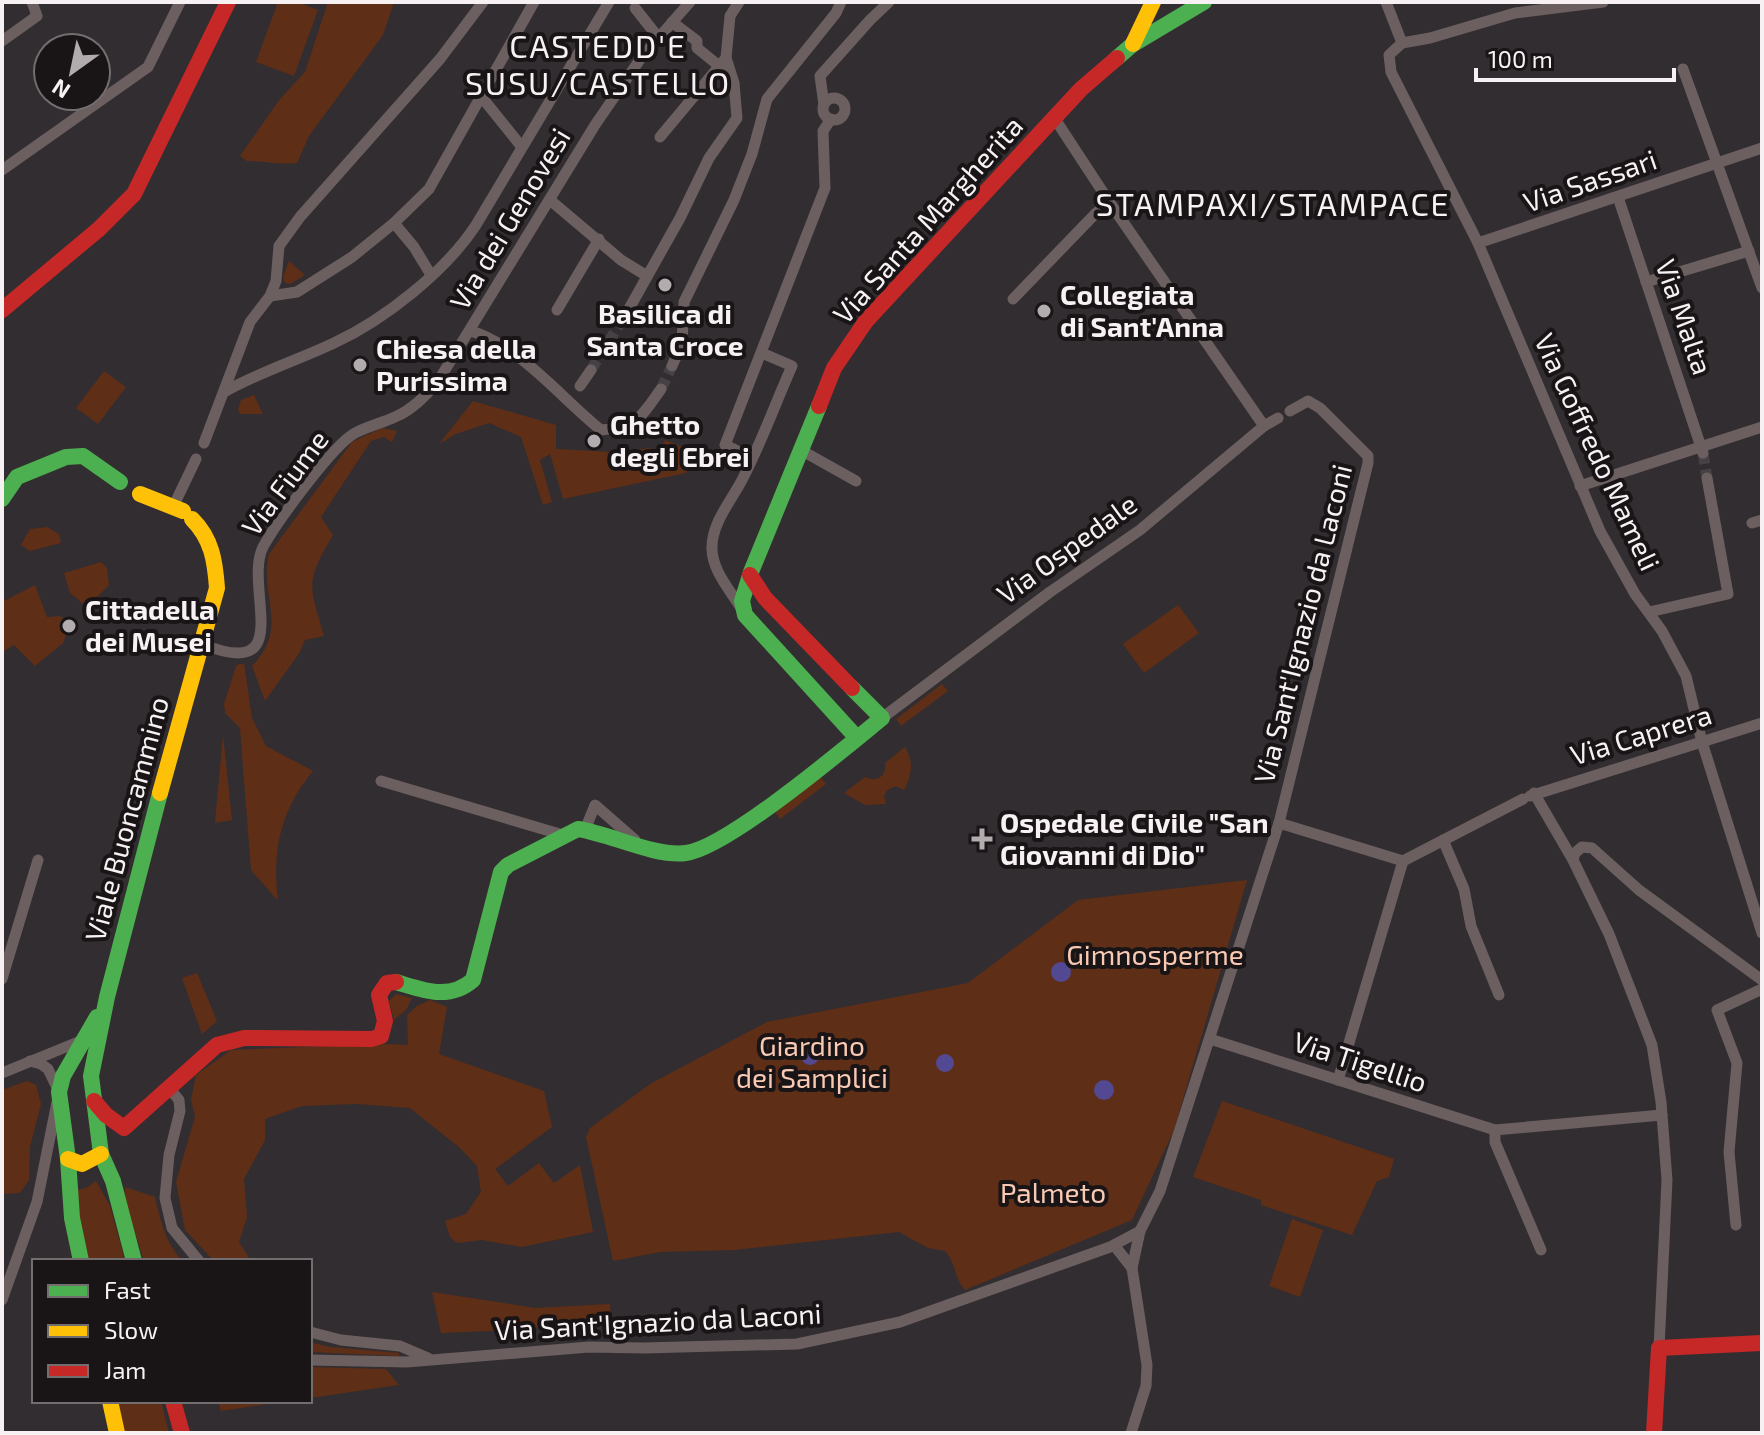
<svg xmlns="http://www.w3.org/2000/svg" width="1764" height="1435" font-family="'Exo 2',sans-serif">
<rect width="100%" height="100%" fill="#322d30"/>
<g fill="#5f2e17">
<path d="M278 2H297L318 10 294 76 256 62Z"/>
<path d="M328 2H394L383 35 309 136 297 163C279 165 265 161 247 161L240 156 280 99 305 72Z"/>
<path d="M289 261 305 275 290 284 285 283 283 277Z"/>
<path d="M104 371 126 387 98 424 76 408Z"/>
<path d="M254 395 263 414H240L238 409 241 400Z"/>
<path d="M473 401 556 425V449L614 452 615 461 623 459 621 452 649 448 659 452 665 440 695 452 686 473 563 499 550 454 540 460 552 502 543 505 521 437 489 423 456 434 439 444Z"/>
<path d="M382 428 397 431 392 442 384 437 371 441 321 517 333 535C305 583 309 584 324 636L305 640 300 652 265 701 252 666C290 626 259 599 269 554L352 442Z"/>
<path d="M47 527 59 534 61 543 30 551 21 545 30 529Z"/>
<path d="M101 562 107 568 109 585 87 607 70 593 64 573Z"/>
<path d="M35 585 47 617 60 616 70 624 63 643 35 666 14 645 2 652V602Z"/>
<path d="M1178 605 1199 633 1144 673 1123 644Z"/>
<path d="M239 664H244L252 718 266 746 313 771C280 811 272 851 278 901L251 870 240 728 225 713 224 704 236 666Z"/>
<path d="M942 684 948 691 901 726 896 719Z"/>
<path d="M223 735 232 820 215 823Z"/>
<path d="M905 747C914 762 912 775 904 790L896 786 887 790 884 796 886 804 865 805 844 793 865 777C877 783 887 776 885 763Z"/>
<path d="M820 776 826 784 780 819 774 811Z"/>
<path d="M1247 880 1174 1130 1132 1220 965 1290C954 1278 957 1265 945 1251L928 1248 899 1232 734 1250 660 1252 613 1261 586 1137 590 1128 650 1084 767 1022 968 983 1078 900Z"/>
<path d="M197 973 217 1021 202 1034 182 978Z"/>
<path d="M396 994 412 998 406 1010 394 1020 389 1001Z"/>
<path d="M430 1000 447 1007 439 1054 544 1091 552 1127 495 1169 508 1186 539 1163 554 1183 580 1165 593 1232 522 1247 482 1240 457 1243 450 1237 445 1221 466 1214 481 1192 477 1166 460 1148 410 1108 357 1104 302 1106 265 1119V1140L244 1179 247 1217 239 1242 251 1261H214L185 1230 176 1182 195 1117 191 1100 196 1075 231 1050 388 1044 408 1045 407 1015 417 1006Z"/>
<path d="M27 1081 36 1085 41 1104 30 1147 29 1180 20 1193 2 1194V1090Z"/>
<path d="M1222 1101 1394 1159 1389 1177 1377 1181 1352 1235 1261 1205V1200L1193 1177Z"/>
<path d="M96 1181 110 1206 125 1261H86L76 1190 86 1188Z"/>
<path d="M125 1187 155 1197C160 1219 166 1245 183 1261H144L124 1198Z"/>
<path d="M1292 1219 1323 1230 1300 1297 1269 1286Z"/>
<path d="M432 1292 535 1308 610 1304 611 1318 518 1330 441 1333Z"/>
<path d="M310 1342 330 1347 399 1353V1356L310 1352Z"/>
<path d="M310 1367 386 1369 399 1385 310 1398Z"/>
<path d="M117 1401H161L169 1433H123Z"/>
<path d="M218 1401H288L221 1411Z"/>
</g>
<g fill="#534892">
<circle cx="1061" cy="972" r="10"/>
<circle cx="810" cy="1056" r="9"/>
<circle cx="945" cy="1063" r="9"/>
<circle cx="1104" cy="1090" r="10"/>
</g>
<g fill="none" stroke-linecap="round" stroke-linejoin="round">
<g stroke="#464144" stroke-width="11" stroke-dasharray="11 5.5" stroke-linecap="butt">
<path d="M591 370 630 307"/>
<path d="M661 389 672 366"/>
<path d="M1703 453 1707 478"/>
</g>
<g stroke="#6b5f60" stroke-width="11">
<path d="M1386 2 1402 43 1389 55 1391 72 1478 243 1600 531 1635 594 1662 631 1686 676 1702 742 1762 933"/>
<path d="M635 8 658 37"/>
<path d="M672 22 697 41V48L718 65"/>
<path d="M2 41 37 16 32 2"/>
<path d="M1402 43 1430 38 1515 13 1603 2"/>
<path d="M1683 69 1762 288"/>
<path d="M480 95 521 146"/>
<circle cx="834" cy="109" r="11"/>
<path d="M824 105 820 76 870 20 889 2"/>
<path d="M1055 119 1110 203 1264 426"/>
<path d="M660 137 726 58"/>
<path d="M2 170 148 67 180 2"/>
<path d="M1618 197 1703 453"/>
<path d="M550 200 621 260 647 276"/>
<path d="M394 223 414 247 431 275"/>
<path d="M1478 243 1762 148"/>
<path d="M1646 282 1749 251"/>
<path d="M270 296 297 292 352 257 394 223 429 189 534 2"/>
<path d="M1013 299 1096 213 1110 203"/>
<path d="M630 307 680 218 709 158 737 118 734 83 726 58 730 16 739 2"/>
<path d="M557 310 599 239"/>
<path d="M471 331C520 346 561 398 601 430 637 428 641 417 661 389"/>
<path d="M672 366 682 343 684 302 734 200 752 154 767 99 836 13 841 2"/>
<path d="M580 386 591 370"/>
<path d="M226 391C260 372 298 360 334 343 384 320 446 271 476 225L609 2"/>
<path d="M204 443 250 322 270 296 276 281 279 246 300 217 440 59 483 2"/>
<path d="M799 449 856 481"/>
<path d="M748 467C744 453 737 450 725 445L825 188 823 131 831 119"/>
<path d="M1580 486 1762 427"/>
<path d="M174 505 196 459"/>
<path d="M1752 523 1762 520"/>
<path d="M741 608C730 590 711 569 712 547 712 523 731 501 742 480 761 444 775 404 792 366L762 353"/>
<path d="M1649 612 1728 594 1707 478"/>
<path d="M202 644C298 683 243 587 263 547 276 523 333 445 355 433 368 426 382 423 395 417 412 410 425 396 437 383L595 125 641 58 690 2"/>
<path d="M882 718 1050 592 1140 530 1264 426 1278 418"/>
<path d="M381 781 563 835"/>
<path d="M1534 793 1573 860 1609 934 1652 1045 1661 1102 1667 1180 1659 1348"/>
<path d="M1530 796 1762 723"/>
<path d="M1279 823 1403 861 1523 799"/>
<path d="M585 830 595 805 635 840"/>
<path d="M1443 840 1464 889 1471 926 1499 995"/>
<path d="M1573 860 1575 853 1582 847 1592 848 1639 890 1762 980"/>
<path d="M2 979 38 860"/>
<path d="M1210 1039 1495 1130 1662 1115"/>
<path d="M2 1073 83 1040"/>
<path d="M1338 1080 1403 861"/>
<path d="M169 1088 179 1100 180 1111 169 1155 165 1198 172 1228 199 1261"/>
<path d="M1495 1130V1142L1541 1250"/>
<path d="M1736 1225 1729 1152 1737 1063 1717 1010 1762 989"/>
<path d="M1114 1245 1132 1268"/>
<path d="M2 1300 37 1202 59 1092 48 1069 41 1064 30 1061"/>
<path d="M310 1332 341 1340 400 1346 428 1358"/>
<path d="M310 1360 407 1362 589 1347 644 1348 797 1344 900 1322 1110 1247 1140 1231 1160 1191 1279 823 1368 463V456L1320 408 1308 401 1290 411"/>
<path d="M1131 1433 1146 1386 1147 1365 1132 1268 1140 1231"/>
</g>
<g stroke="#4caf50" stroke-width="16">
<path d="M1117 58 1132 45 1204 2"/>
<path d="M819 406 751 572 742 601 745 615 857 738"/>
<path d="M2 499 17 477 66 457 83 456 120 482"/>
<path d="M396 982C423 990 449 1001 473 980L501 872 508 865 578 829C611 834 654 857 686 853 727 848 845 748 882 718L852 688"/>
<path d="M81 1261 72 1218 68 1159 59 1092 63 1076 97 1017"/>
<path d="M134 1261 113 1181 101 1154 91 1076 107 997 160 793"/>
</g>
<g stroke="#ffc107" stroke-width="16">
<path d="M1133 44 1153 2"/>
<path d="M140 494 183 511"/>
<path d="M160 793 217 588C215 561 212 539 192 519"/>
<path d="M68 1159 82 1164 101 1154"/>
<path d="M110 1401 117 1433"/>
</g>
<g stroke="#c62828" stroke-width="16">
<path d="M2 310 99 229 134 194 228 2"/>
<path d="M819 406 834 368 866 321 1081 89 1117 58"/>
<path d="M750 575 765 598 852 688"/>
<path d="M94 1101 106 1115 124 1128 217 1045 244 1038 372 1039 381 1036 385 1021 379 995 387 983 396 982"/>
<path d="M173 1401 182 1433"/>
<path d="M1654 1433 1659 1348 1762 1343"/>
</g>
</g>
<g fill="#b2acaf" stroke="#191517" stroke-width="3">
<circle cx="665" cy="285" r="8"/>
<circle cx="1044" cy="311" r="8"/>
<circle cx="360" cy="365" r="8"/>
<circle cx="594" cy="441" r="8"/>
<circle cx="69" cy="626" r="8"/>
<path d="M978 827h8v8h8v8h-8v8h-8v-8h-8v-8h8z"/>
</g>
<g text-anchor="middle" stroke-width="8" stroke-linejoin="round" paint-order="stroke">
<g font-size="28" fill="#f7f1f4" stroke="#191517">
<text transform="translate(1590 181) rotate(-19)" y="10">Via Sassari</text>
<text transform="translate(510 219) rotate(-59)" y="10">Via dei Genovesi</text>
<text transform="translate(928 220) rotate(-48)" y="10">Via Santa Margherita</text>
<text transform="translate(1684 317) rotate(71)" y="10">Via Malta</text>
<text transform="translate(1597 452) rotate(65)" y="10">Via Goffredo Mameli</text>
<text transform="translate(285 483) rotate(-53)" y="10">Via Fiume</text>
<text transform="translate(1067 549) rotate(-36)" y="10">Via Ospedale</text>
<text transform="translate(1303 624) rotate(-76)" y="10">Via Sant'Ignazio da Laconi</text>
<text transform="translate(1641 735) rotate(-17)" y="10">Via Caprera</text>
<text transform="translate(127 819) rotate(-75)" y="10">Viale Buoncammino</text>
<text transform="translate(1360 1062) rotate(18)" y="10">Via Tigellio</text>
<text transform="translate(658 1322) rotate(-3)" y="10">Via Sant'Ignazio da Laconi</text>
</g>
<g font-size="28" font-weight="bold" fill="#f7f1f4" stroke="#191517" text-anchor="start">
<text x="1060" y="305">Collegiata<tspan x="1060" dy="32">di Sant'Anna</tspan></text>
<text x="665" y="324" text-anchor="middle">Basilica di<tspan x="665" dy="32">Santa Croce</tspan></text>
<text x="376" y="359">Chiesa della<tspan x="376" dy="32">Purissima</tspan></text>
<text x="610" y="435">Ghetto<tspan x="610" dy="32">degli Ebrei</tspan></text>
<text x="85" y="620">Cittadella<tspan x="85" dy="32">dei Musei</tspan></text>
<text x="1000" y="833">Ospedale Civile "San<tspan x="1000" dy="32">Giovanni di Dio"</tspan></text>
</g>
<g font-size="28" fill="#fac9b4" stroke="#191517">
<text x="1155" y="965">Gimnosperme</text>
<text x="812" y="1056">Giardino<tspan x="812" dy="32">dei Samplici</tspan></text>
<text x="1053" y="1203">Palmeto</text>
</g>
<g font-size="32" letter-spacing="2" fill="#f7f1f4" stroke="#191517">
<text x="598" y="58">CASTEDD'E<tspan x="598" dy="37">SUSU/CASTELLO</tspan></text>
<text x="1273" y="216">STAMPAXI/STAMPACE</text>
</g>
</g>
<rect width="1764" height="1435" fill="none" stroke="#f7f1f4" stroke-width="8"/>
<rect x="32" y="1259" width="280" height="144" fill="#191517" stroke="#726d6f" stroke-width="2"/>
<rect x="48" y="1285" width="40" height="12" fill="#4caf50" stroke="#726d6f" stroke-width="2"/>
<text x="104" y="1299" font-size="24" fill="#f7f1f4">Fast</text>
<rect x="48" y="1325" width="40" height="12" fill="#ffc107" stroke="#726d6f" stroke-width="2"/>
<text x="104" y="1339" font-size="24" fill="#f7f1f4">Slow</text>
<rect x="48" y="1365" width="40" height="12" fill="#c62828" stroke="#726d6f" stroke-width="2"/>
<text x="104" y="1379" font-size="24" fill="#f7f1f4">Jam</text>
<g transform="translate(72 72) rotate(213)"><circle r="38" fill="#191517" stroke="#726d6f" stroke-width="2"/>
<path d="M0-6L14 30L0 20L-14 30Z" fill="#b2acaf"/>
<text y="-12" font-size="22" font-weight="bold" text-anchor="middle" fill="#f7f1f4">N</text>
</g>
<path d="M1476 68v12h198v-12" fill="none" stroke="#f7f1f4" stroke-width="4"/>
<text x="1488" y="68" font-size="24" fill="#f7f1f4" stroke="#191517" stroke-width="6" paint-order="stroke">100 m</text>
</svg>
